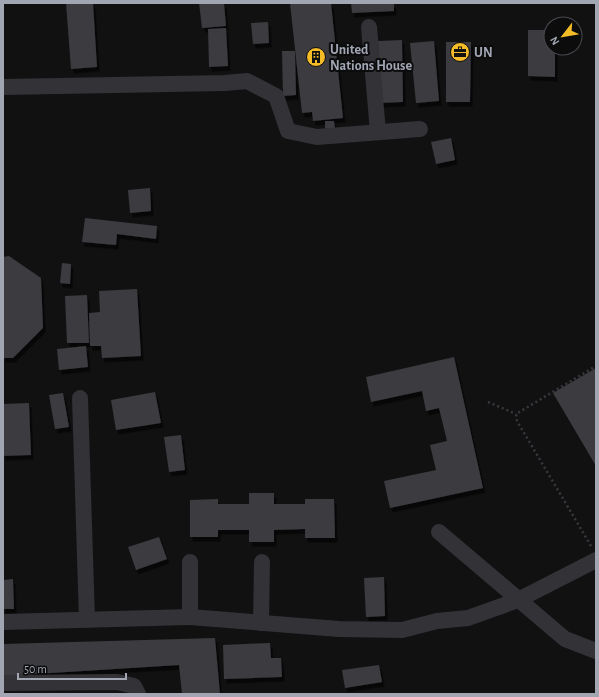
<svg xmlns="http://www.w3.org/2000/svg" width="599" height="697" font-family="'Alegreya Sans',sans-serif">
<defs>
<filter id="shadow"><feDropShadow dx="2.5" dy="4.5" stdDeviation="0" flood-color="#0009"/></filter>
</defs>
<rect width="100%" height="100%" fill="#111112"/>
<g fill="#3b3b3f" filter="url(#shadow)">
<path d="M66 3H93L97 67 71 69Z"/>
<path d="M199 3H224L226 26 202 28Z"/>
<path d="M290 3H331L343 118 313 121 312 112 302 113Z"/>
<path d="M351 3H394V11L352 13Z"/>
<path d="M268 22 269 43 253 44 251 23Z"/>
<path d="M226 28 228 66 209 67 208 29Z"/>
<path d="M528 30H551V48H555V77L528 76Z"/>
<path d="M402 40 403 102 380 103 378 41Z"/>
<path d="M434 41 439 101 416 103 410 43Z"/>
<path d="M446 42H471L470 102H446Z"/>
<path d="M282 51H295L296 95 283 96Z"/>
<path d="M325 121H334L335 128 325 129Z"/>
<path d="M451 138 455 160 436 164 431 142Z"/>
<path d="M150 188 151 211 130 213 128 190Z"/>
<path d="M85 218 157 226 156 239 117 234 116 245 82 242Z"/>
<path d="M9 256 41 278 43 328 13 358H3V257Z"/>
<path d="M62 263 71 264 70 284 60 283Z"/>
<path d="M137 289 141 356 102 358 101 346H90L89 313 100 312 99 291Z"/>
<path d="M87 295 89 343H67L65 296Z"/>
<path d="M86 346 88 367 59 370 57 349Z"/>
<path d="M454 357 483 488 390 508 384 481 436 470 430 445 447 441 439 408 426 411 422 391 371 402 366 377Z"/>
<path d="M596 368V466L553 393Z"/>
<path d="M155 392 161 423 116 430 111 400Z"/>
<path d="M63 393 69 427 55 429 49 395Z"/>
<path d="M29 403 31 455 3 456V404Z"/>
<path d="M181 435 185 470 169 472 164 437Z"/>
<path d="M249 493H274V504H305V499H334L335 538H305V529L274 530V542H249V530H218V537H190V500L218 499V504H249Z"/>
<path d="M159 537 167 559 136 570 128 547Z"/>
<path d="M384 577 385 616 366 617 364 578Z"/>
<path d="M13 579 14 609H3V580Z"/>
<path d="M215 638 220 694H182L179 665 3 676V644Z"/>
<path d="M270 643 271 658H281L282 677 224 679 223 645Z"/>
<path d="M379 665 382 682 345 688 342 670Z"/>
</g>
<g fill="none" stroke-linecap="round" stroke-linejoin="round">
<g stroke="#38393e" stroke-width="2.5" stroke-dasharray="2 3" stroke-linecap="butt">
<path d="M488 402 516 414"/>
<path d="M591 546 517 421 516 414 596 366"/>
</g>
<g stroke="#323237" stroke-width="16">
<path d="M369 27 378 132"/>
<path d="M3 87 225 83 247 81 276 96 288 131 317 137 420 129"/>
<path d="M80 398 87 620"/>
<path d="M439 532 565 639 596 651"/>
<path d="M190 617 339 629 402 630 437 621 468 618 518 600 596 560"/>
<path d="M3 622 190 617V562"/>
<path d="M261 623 262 562"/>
<path d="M3 683 117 682 134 686 138 694"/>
</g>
</g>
<defs>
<g id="office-disc" transform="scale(1)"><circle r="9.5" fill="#f4bc27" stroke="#0c0c0d"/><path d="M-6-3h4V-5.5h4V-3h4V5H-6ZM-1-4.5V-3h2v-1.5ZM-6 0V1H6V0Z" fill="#111"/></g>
<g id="building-disc" transform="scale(1)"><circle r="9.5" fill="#f4bc27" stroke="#0c0c0d"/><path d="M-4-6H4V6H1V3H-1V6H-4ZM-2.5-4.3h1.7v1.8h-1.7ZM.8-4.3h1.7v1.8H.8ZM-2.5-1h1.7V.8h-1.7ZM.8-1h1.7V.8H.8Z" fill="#111"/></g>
</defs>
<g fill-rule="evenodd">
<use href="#office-disc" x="460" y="52"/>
<use href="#building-disc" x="316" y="57"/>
</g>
<g text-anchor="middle" stroke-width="4" stroke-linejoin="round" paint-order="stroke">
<g font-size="14" font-weight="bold" fill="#a2a6b3" stroke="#0c0c0d" text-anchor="start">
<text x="330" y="54">United<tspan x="330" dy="16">Nations House</tspan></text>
<text x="474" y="57">UN</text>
</g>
</g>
<rect width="599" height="697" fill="none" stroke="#a2a6b3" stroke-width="8"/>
<g transform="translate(563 36) rotate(239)"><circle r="19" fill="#0c0c0d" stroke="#484a4f"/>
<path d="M0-3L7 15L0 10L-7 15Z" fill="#f4bc27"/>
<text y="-6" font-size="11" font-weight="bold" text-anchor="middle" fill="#a2a6b3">N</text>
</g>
<path d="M18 673v6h108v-6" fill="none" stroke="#a2a6b3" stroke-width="2"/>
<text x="24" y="673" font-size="12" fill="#a2a6b3" stroke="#0c0c0d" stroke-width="3" paint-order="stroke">50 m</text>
</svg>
